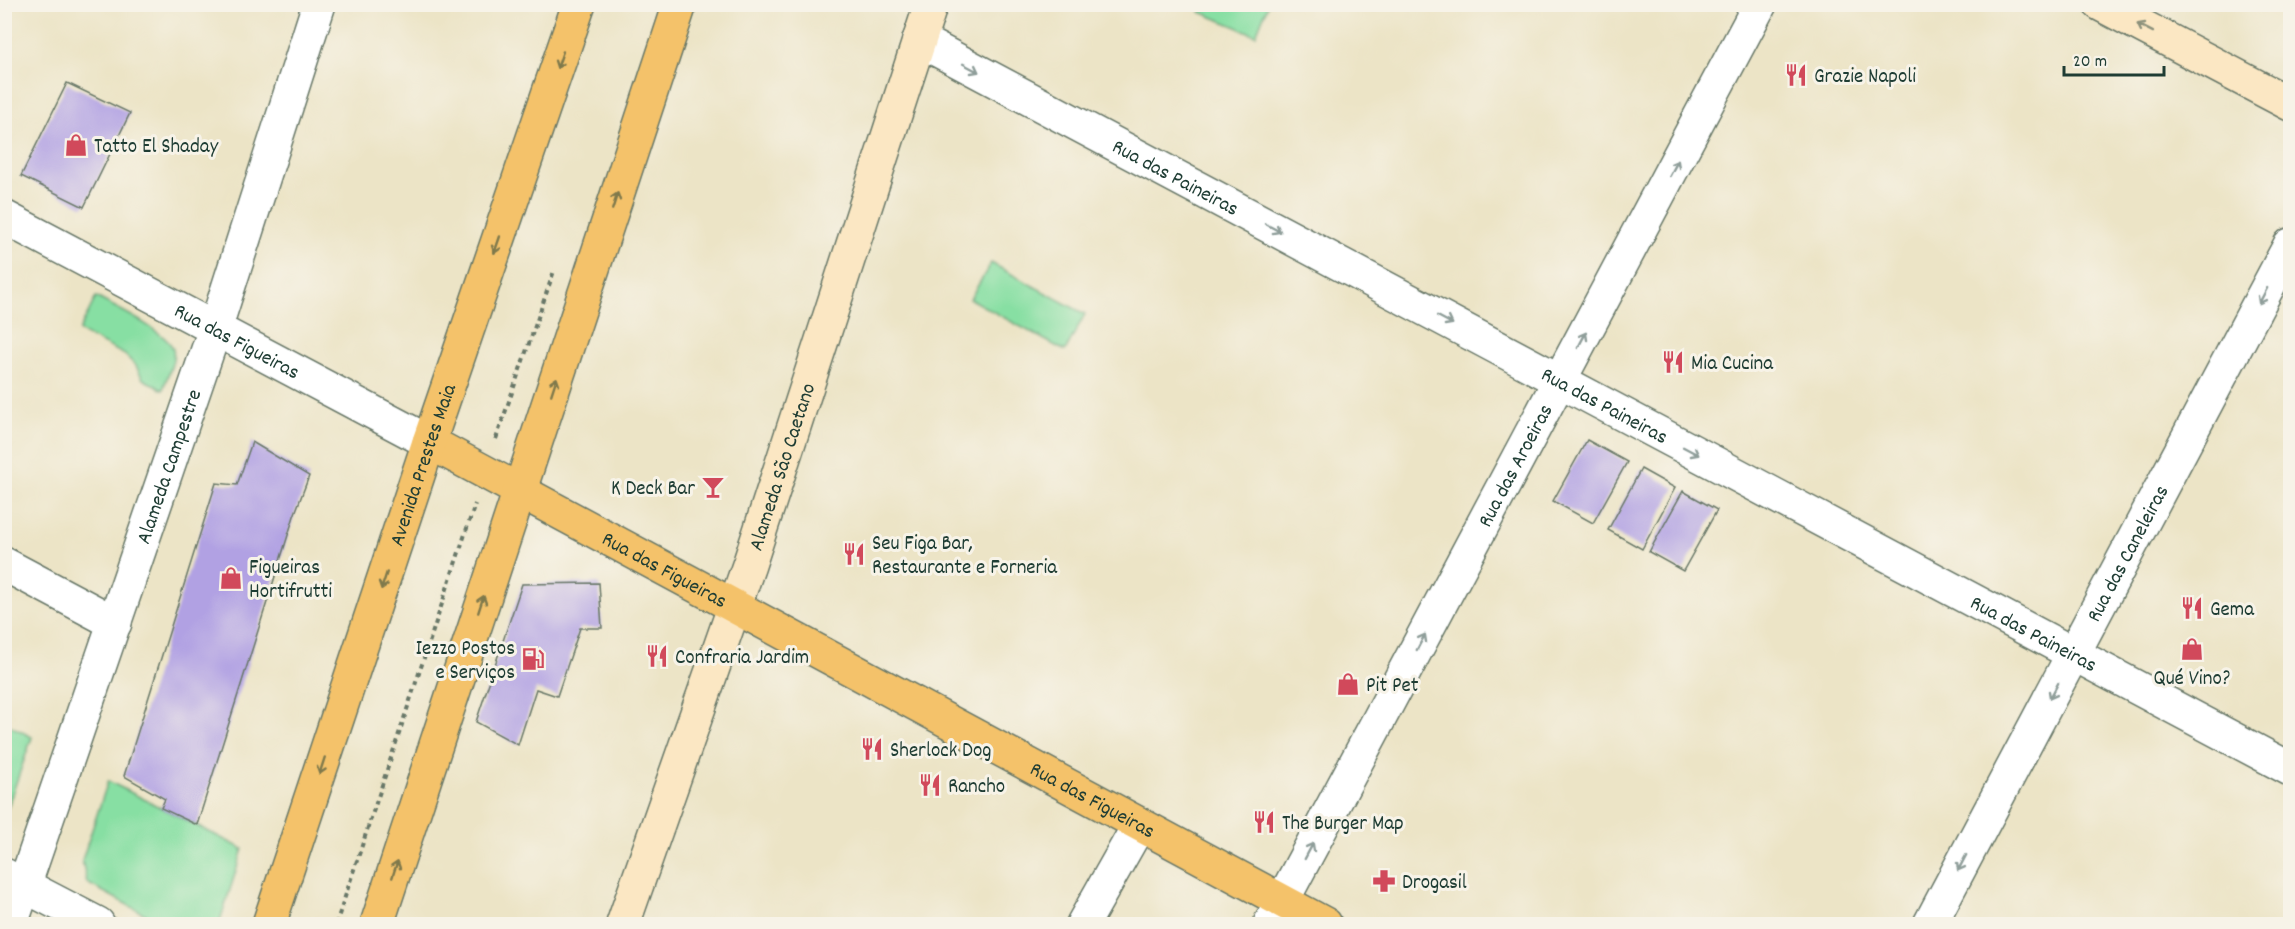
<svg xmlns="http://www.w3.org/2000/svg" width="2295" height="929" font-family="Dekko,sans-serif">
<rect width="100%" height="100%" fill="#f7f3e8"/>
<filter id="ink" filterUnits="userSpaceOnUse"><feTurbulence type="fractalNoise" baseFrequency=".0167" numOctaves="2"/><feDisplacementMap in="SourceGraphic" scale="12" xChannelSelector="R" yChannelSelector="G"/><feConvolveMatrix kernelMatrix="1 2 1 2 8 2 1 2 1" color-interpolation-filters="sRGB"/></filter>
<filter id="wash" filterUnits="userSpaceOnUse"><feTurbulence type="fractalNoise" baseFrequency=".008" numOctaves="4" result="noise"/><feDisplacementMap in="SourceGraphic" scale="24" xChannelSelector="R" yChannelSelector="G"/><feGaussianBlur stdDeviation="1.35" result="paint"/><feColorMatrix in="noise" values="0 0 0 0 0 0 0 0 0 0 0 0 0 0 0 0 0 1.4 0 .05"/><feComposite in="paint" operator="in"/></filter>
<g filter="url(#wash)">
<rect width="100%" height="100%" fill="#ece4c6"/>
<g fill="#87dfa3" stroke="#538e6c" stroke-width="1.5">
<path d="M1203 5 1267 4 1268 5 1256 35 1200 12Z"/>
<path d="M991 263 1085 314 1065 351 970 299Z"/>
<path d="M96 297C112 306 168 332 173 349 176 361 166 378 163 390L143 379 136 366 125 355 79 331Z"/>
<path d="M5 723 32 737 5 815Z"/>
<path d="M108 781 243 849 219 924H163L87 883 82 860Z"/>
</g>
<g id="blocks">
<g fill="#b1a1e3">
<path d="M67 83 130 113 84 207 21 176Z"/>
<path d="M1587 440 1627 462 1593 523 1553 501Z"/>
<path d="M252 442 309 476 294 516 197 825 161 808 165 799 124 776 216 483 237 485Z"/>
<path d="M1641 469 1675 488 1642 549 1608 530Z"/>
<path d="M1683 491 1717 510 1683 571 1649 552Z"/>
<path d="M599 583 602 628H580L557 696 536 689 518 745 476 722 522 584Z"/>
</g>
</g>
</g>
<g filter="url(#ink)">
<use href="#blocks" fill-opacity="0" stroke="#677767" stroke-width="1.5"/>
<g fill="none" stroke-linecap="round" stroke-linejoin="round">
<g stroke="#677767" stroke-width="36">
<g id="minor">
<path id="s1" d="M919 40 2290 769"/>
<path d="M4 564 115 623"/>
<path d="M4 875 98 924"/>
<path id="s2" d="M11 924 215 329"/>
<path d="M1083 924 1139 825"/>
<path id="s3" d="M1270 924 1760 4"/>
<path id="s4" d="M1930 924 2290 245"/>
</g>
</g>
<g stroke="#677767" stroke-width="36">
<g id="tertiary">
<path id="s5" d="M4 217 429 442"/>
<path d="M215 329 319 4"/>
</g>
</g>
<g stroke="#677767" stroke-width="36">
<g id="secondary">
<path d="M2100 4 2290 104"/>
<path id="s6" d="M623 924 749 565 931 4"/>
</g>
</g>
<g stroke="#677767" stroke-width="36">
<g id="primary">
<path id="s7" d="M429 442 1325 924"/>
</g>
</g>
<g stroke="#677767" stroke-width="36">
<g id="trunk">
<path id="s8" d="M269 924 429 442 579 4"/>
<path d="M377 924 680 4"/>
</g>
</g>
<g stroke="#677767" stroke-width="4" stroke-dasharray="4.5 4.5" stroke-linecap="butt">
<path d="M496 439 554 271"/>
<path d="M336 924 475 504"/>
</g>
<use href="#minor" stroke="#fff" stroke-width="33"/>
<use href="#tertiary" stroke="#fff" stroke-width="33"/>
<use href="#secondary" stroke="#fbe7c3" stroke-width="33"/>
<use href="#primary" stroke="#f4c26a" stroke-width="33"/>
<use href="#trunk" stroke="#f4c26a" stroke-width="33"/>
</g>
<defs><path id="oneway-shaft" d="M-6 0H5M1.5-3L5.5 0L1.5 3" fill="none" stroke-width="1.6" stroke-linecap="round" stroke-linejoin="round" transform="scale(1.5)"/></defs>
<use stroke="#8d927c" href="#oneway-shaft" transform="translate(2145 28) rotate(-153)"/>
<g stroke="#7f794c">
<use href="#oneway-shaft" transform="translate(560 60) rotate(109)"/>
<use href="#oneway-shaft" transform="translate(615 201) rotate(-72)"/>
<use href="#oneway-shaft" transform="translate(497 245) rotate(109)"/>
<use href="#oneway-shaft" transform="translate(554 386) rotate(-72)"/>
<use href="#oneway-shaft" transform="translate(384 581) rotate(108)"/>
<use href="#oneway-shaft" transform="translate(481 604) rotate(-72)"/>
<use href="#oneway-shaft" transform="translate(322 766) rotate(108)"/>
<use href="#oneway-shaft" transform="translate(395 869) rotate(-72)"/>
</g>
<g stroke="#8f9e9a">
<use href="#oneway-shaft" transform="translate(971 68) rotate(28)"/>
<use href="#oneway-shaft" transform="translate(1674 168) rotate(-62)"/>
<use href="#oneway-shaft" transform="translate(1273 228) rotate(28)"/>
<use href="#oneway-shaft" transform="translate(2263 296) rotate(118)"/>
<use href="#oneway-shaft" transform="translate(1445 320) rotate(28)"/>
<use href="#oneway-shaft" transform="translate(1582 340) rotate(-62)"/>
<use href="#oneway-shaft" transform="translate(1691 451) rotate(28)"/>
<use href="#oneway-shaft" transform="translate(1421 642) rotate(-62)"/>
<use href="#oneway-shaft" transform="translate(2054 691) rotate(118)"/>
<use href="#oneway-shaft" transform="translate(1309 851) rotate(-62)"/>
<use href="#oneway-shaft" transform="translate(1962 863) rotate(118)"/>
</g>
</g>
<defs>
<g id="restaurant-bare" transform="scale(1.8)"><path d="M-5-6h1v4h1v-4h1v4h1v-4h1v5L-1.5 .5V6h-2V.5L-5-1ZM5-6V6H3V1.5H1.5Q1.5-4 5-6Z" fill="#d1495b" stroke="#f7f3e8" stroke-width="2.5" paint-order="stroke"/></g>
<g id="shop-bare" transform="scale(1.8)"><path d="M-5-2.5h2.3a2.7 3.5 0 0 1 5.4 0H5L5.5 6h-11ZM-1.5-2.5h3a1.5 2.3 0 0 0-3 0Z" fill="#d1495b" stroke="#f7f3e8" stroke-width="2.5" paint-order="stroke"/></g>
<g id="bar-bare" transform="scale(1.8)"><path d="M-6-5H6L.8 .8V4.5H3.5V6h-7V4.5H-.8V.8Z" fill="#d1495b" stroke="#f7f3e8" stroke-width="2.5" paint-order="stroke"/></g>
<g id="fuel-bare" transform="scale(1.8)"><path d="M-5.5-6h7V0h2V4h1.3V-2.5L3-4.5l.8-.8L6-3V5H2.5V1h-1V6h-7ZM-4.2-4.7v3.2H.2V-4.7Z" fill="#d1495b" stroke="#f7f3e8" stroke-width="2.5" paint-order="stroke"/></g>
<g id="pharmacy-bare" transform="scale(1.8)"><path d="M-2-6h4v4h4v4h-4v4h-4v-4h-4v-4h4Z" fill="#d1495b" stroke="#f7f3e8" stroke-width="2.5" paint-order="stroke"/></g>
</defs>
<g fill-rule="evenodd">
<use href="#restaurant-bare" x="1796" y="75"/>
<use href="#shop-bare" x="76" y="145"/>
<use href="#restaurant-bare" x="1673" y="362"/>
<use href="#bar-bare" x="713" y="487"/>
<use href="#restaurant-bare" x="854" y="554"/>
<use href="#shop-bare" x="231" y="578"/>
<use href="#restaurant-bare" x="2192" y="608"/>
<use href="#shop-bare" x="2192" y="649"/>
<use href="#restaurant-bare" x="657" y="656"/>
<use href="#fuel-bare" x="533" y="659"/>
<use href="#shop-bare" x="1348" y="684"/>
<use href="#restaurant-bare" x="872" y="749"/>
<use href="#restaurant-bare" x="930" y="785"/>
<use href="#restaurant-bare" x="1264" y="822"/>
<use href="#pharmacy-bare" x="1384" y="881"/>
</g>
<g text-anchor="middle" stroke-width="6" stroke-linejoin="round" paint-order="stroke">
<g font-size="21" fill="#1f3d34" stroke="#f7f3e8" text-anchor="start">
<text x="1814" y="82">Grazie Napoli</text>
<text x="94" y="152">Tatto El Shaday</text>
<text x="1691" y="369">Mia Cucina</text>
<text x="695" y="494" text-anchor="end">K Deck Bar</text>
<text x="872" y="549">Seu Figa Bar,<tspan x="872" dy="24">Restaurante e Forneria</tspan></text>
<text x="249" y="573">Figueiras<tspan x="249" dy="24">Hortifrutti</tspan></text>
<text x="2210" y="615">Gema</text>
<text x="515" y="654" text-anchor="end">Iezzo Postos<tspan x="515" dy="24">e Serviços</tspan></text>
<text x="675" y="663">Confraria Jardim</text>
<text x="2192" y="684" text-anchor="middle">Qué Vino?</text>
<text x="1366" y="691">Pit Pet</text>
<text x="890" y="756">Sherlock Dog</text>
<text x="948" y="792">Rancho</text>
<text x="1282" y="829">The Burger Map</text>
<text x="1402" y="888">Drogasil</text>
</g>
<g font-size="21" fill="#1f3d34" stroke="#f7f3e8">
<text dy="7" stroke="none"><textPath href="#s1" startOffset="291">Rua das Paineiras</textPath></text>
<text dy="7" stroke="none"><textPath href="#s5" startOffset="264">Rua das Figueiras</textPath></text>
<text dy="7" stroke="none"><textPath href="#s1" startOffset="777">Rua das Paineiras</textPath></text>
<text dy="7" stroke="none"><textPath href="#s8" startOffset="484">Avenida Prestes Maia</textPath></text>
<text dy="7" stroke="none"><textPath href="#s3" startOffset="520">Rua das Aroeiras</textPath></text>
<text dy="7" stroke="none"><textPath href="#s2" startOffset="484">Alameda Campestre</textPath></text>
<text dy="7" stroke="none"><textPath href="#s6" startOffset="484">Alameda São Caetano</textPath></text>
<text dy="7" stroke="none"><textPath href="#s4" startOffset="420">Rua das Caneleiras</textPath></text>
<text dy="7" stroke="none"><textPath href="#s7" startOffset="268">Rua das Figueiras</textPath></text>
<text dy="7" stroke="none"><textPath href="#s1" startOffset="1263">Rua das Paineiras</textPath></text>
<text dy="7" stroke="none"><textPath href="#s7" startOffset="754">Rua das Figueiras</textPath></text>
</g>
</g>
<rect width="2295" height="929" fill="none" stroke="#f7f3e8" stroke-width="24"/>
<path d="M2064 66v9h100v-9" fill="none" stroke="#1f3d34" stroke-width="3"/>
<text x="2073" y="66" font-size="18" fill="#1f3d34" stroke="#f7f3e8" stroke-width="4.5" paint-order="stroke">20 m</text>
</svg>
